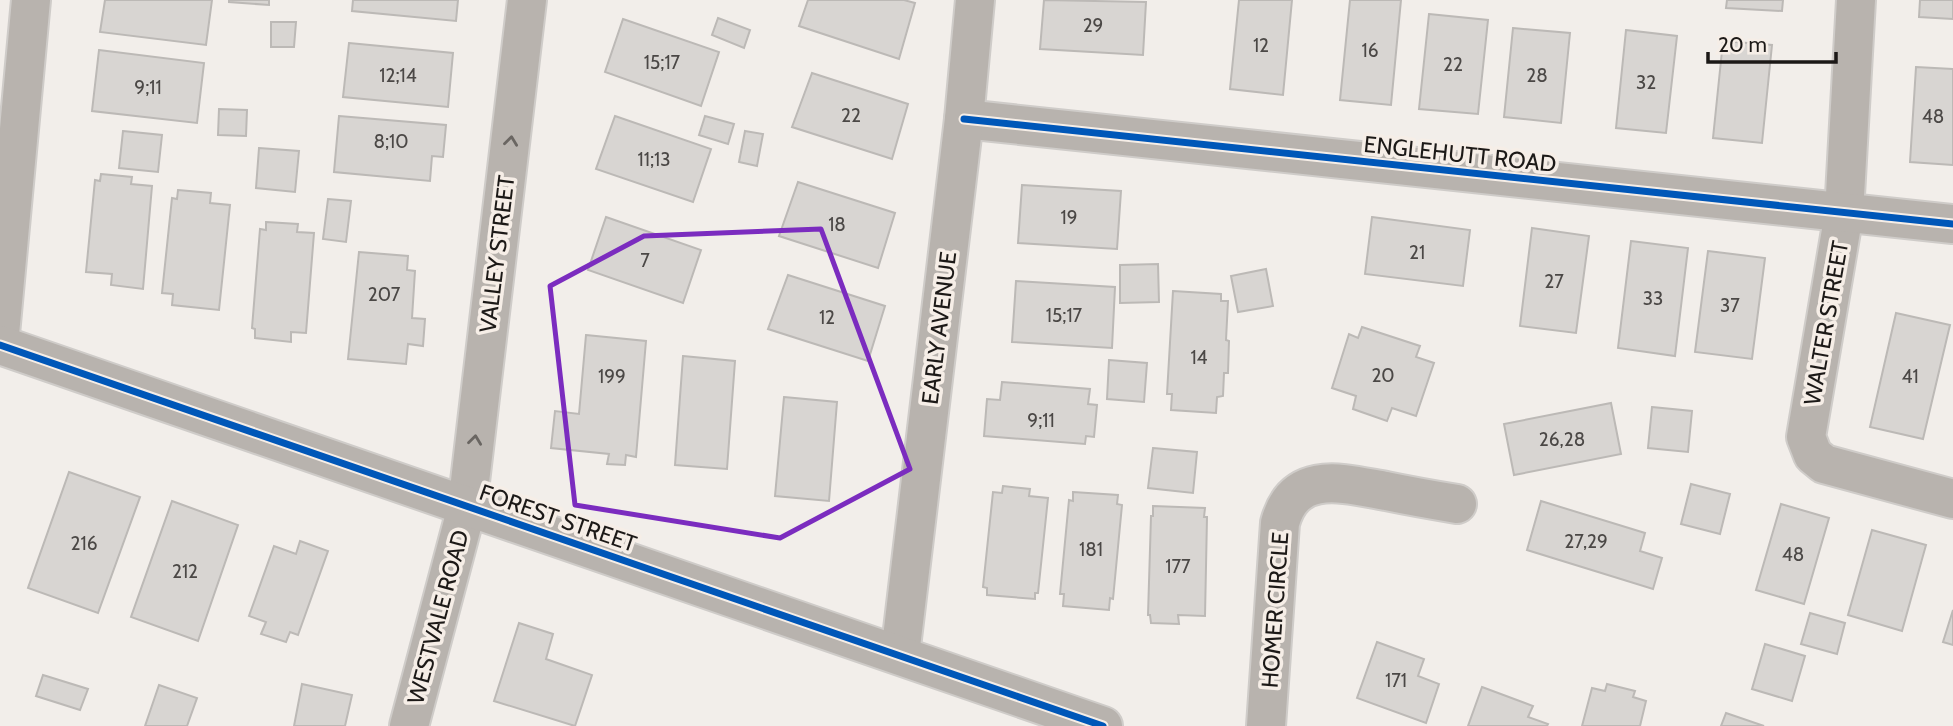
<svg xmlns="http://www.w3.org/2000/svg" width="1953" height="726" font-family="Cabin,sans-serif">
<rect width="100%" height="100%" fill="#f2eeea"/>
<g fill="#d8d5d2" stroke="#bcb9b6" stroke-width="2">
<path d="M105 0H212L206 45 100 32Z"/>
<path d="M229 0H269V5L229 2Z"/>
<path d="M353 0H458L456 21 352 11Z"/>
<path d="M808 0H904L915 3 899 59 799 26Z"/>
<path d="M1044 0 1146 2 1143 55 1040 49Z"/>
<path d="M1239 0H1292L1283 95 1230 89Z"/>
<path d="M1350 0H1401L1391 105 1340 100Z"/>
<path d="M1727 0H1783L1782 11 1726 8Z"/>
<path d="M1920 0H1953V19L1919 17Z"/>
<path d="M1429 14 1488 20 1478 114 1419 109Z"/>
<path d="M718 18 750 30 744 48 712 35Z"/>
<path d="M623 19 719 52 701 106 605 72Z"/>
<path d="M271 22H296L294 47H271Z"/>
<path d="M1513 28 1570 33 1561 123 1504 117Z"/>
<path d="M1626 30 1677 36 1666 133 1616 128Z"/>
<path d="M1723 41 1772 45 1762 143 1713 138Z"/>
<path d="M349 43 453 53 448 107 343 97Z"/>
<path d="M99 50 204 63 197 123 92 111Z"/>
<path d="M1916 67 1953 69V165L1910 162Z"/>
<path d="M812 73 908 104 892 159 792 127Z"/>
<path d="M219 109 247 110 246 136 218 135Z"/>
<path d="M339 116 446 125 443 157 432 156 430 181 334 172Z"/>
<path d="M615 116 711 149 693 202 596 169Z"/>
<path d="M705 116 734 124 728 144 699 135Z"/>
<path d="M123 131 162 135 158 172 119 168Z"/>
<path d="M745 131 763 134 757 166 739 162Z"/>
<path d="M259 148 299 151 295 192 256 188Z"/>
<path d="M101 174 132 177 131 184 152 186 143 289 111 285 112 274 86 272 95 180 100 181Z"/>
<path d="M798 182 895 213 878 268 779 236Z"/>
<path d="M1022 185 1121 191 1117 249 1018 243Z"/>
<path d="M178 190 211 193 210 203 230 205 219 310 172 305 173 294 162 293 172 198 177 199Z"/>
<path d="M328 199 351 201 346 242 323 239Z"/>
<path d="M606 217 701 250 683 303 588 270Z"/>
<path d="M1372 217 1470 230 1463 286 1365 274Z"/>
<path d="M266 222 298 224 297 232 314 233 306 333 291 332V342L255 338V329L252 328 260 229 266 230Z"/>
<path d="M1532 228 1589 236 1576 333 1520 326Z"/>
<path d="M1631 241 1688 248 1675 356 1618 348Z"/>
<path d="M1708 251 1765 258 1752 359 1695 352Z"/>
<path d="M359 252 408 256 407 270 415 271 412 318 425 319 423 346 408 344 406 364 348 359Z"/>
<path d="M1158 264 1159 302 1120 303V265Z"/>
<path d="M1266 269 1273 306 1238 312 1231 276Z"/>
<path d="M788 275 885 306 868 361 768 329Z"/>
<path d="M1016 281 1115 287 1112 348 1012 342Z"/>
<path d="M1173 291 1221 294V301H1228L1226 340 1229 341 1228 373H1224L1223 396 1217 397 1216 413 1171 410 1172 394H1167Z"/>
<path d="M1896 313 1950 325 1923 439 1870 427Z"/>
<path d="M1362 327 1420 346 1416 357 1434 363 1416 416 1392 408 1387 421 1353 409 1356 396 1332 388 1349 334 1358 338Z"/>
<path d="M586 335 646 341 636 457 626 455 625 465 607 464 609 454 551 448 555 411 579 414Z"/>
<path d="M683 356 735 361 727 469 675 465Z"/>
<path d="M1109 360 1147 363 1144 402 1107 399Z"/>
<path d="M1002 382 1090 389 1088 404 1097 405 1094 437 1086 436 1085 444 984 436 987 399 1000 400Z"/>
<path d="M784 397 837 402 829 501 775 496Z"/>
<path d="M1611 403 1621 454 1514 475 1504 424Z"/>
<path d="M1652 407 1692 411 1688 452 1648 448Z"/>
<path d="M1153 448 1197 452 1193 493 1148 488Z"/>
<path d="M69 472 140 497 98 613 28 588Z"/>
<path d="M1691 484 1730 494 1720 534 1681 524Z"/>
<path d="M1003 486 1030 489 1029 496 1048 498 1038 593H1035V599L987 595V588L983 587 993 492 1002 493Z"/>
<path d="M1073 492 1118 495 1117 504 1122 505 1113 599 1110 598 1109 610 1063 606 1064 594H1060L1069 500 1073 501Z"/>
<path d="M172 501 238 525 198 641 131 617Z"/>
<path d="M1541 501 1645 533 1640 551 1662 558 1653 589 1527 550Z"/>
<path d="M1781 504 1829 518 1804 604 1756 590Z"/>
<path d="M1153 506 1205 508 1204 517H1207L1205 616 1178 615 1179 624 1151 623 1150 615H1148L1151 516H1153Z"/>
<path d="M1872 530 1926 545 1902 631 1848 615Z"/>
<path d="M300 541 328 551 298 635 290 632 286 642 261 634 266 622 249 616 274 546 296 554Z"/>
<path d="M1953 610V645L1943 642Z"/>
<path d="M1810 613 1845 623 1837 654 1801 644Z"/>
<path d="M519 623 553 634 546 659 592 675 575 726 494 701Z"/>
<path d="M1377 642 1424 659 1418 676 1439 684 1426 723 1357 698Z"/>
<path d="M1765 644 1805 656 1792 701 1752 689Z"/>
<path d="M43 675 88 689 80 710 36 696Z"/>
<path d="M302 684 352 695 345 726H294Z"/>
<path d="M1607 684 1635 691 1633 697 1646 701 1640 726H1582L1592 688 1605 691Z"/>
<path d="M159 685 197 698 187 726H145Z"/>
<path d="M1482 687 1533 706 1528 717 1548 724 1547 726H1468Z"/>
<path d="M1726 713 1764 726H1721Z"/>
</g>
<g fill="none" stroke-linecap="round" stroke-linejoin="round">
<g stroke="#cfccc9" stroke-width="42">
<g id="minor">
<path d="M1856 0 1844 213 1806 437 1813 455 1824 464 1953 499"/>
<path d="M964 119 1953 224"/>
<path d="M0 334 31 0"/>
<path d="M900 655 964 119 975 0"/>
<path d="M409 726 467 507 527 0"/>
<path d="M1266 726 1280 523C1295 468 1345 484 1386 491 1410 496 1433 500 1457 504"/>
</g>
</g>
<g stroke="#cfccc9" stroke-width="42">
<path id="tertiary" d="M0 345 1103 726"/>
</g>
<use href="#minor" stroke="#b8b3ae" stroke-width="38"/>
<use href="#tertiary" stroke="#b8b3ae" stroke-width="38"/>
<g stroke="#f6eee7" stroke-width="11">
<g id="cycleway">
<path d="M964 119 1953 224"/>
<path d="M0 345 1103 726"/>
</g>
</g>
<use href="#cycleway" stroke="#0057b8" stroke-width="7"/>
</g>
<defs><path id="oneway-chevron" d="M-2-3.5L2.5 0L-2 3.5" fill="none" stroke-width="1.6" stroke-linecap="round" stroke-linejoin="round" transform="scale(1.75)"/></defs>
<g stroke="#6a6662">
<use href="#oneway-chevron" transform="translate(511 141) rotate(-83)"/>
<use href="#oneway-chevron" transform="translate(475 440) rotate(-83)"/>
</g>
<path fill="none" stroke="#7b2cbf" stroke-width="5" stroke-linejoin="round" d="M821 229 910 469 780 538 575 505 550 286 644 236Z"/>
<g text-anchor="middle" stroke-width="7" stroke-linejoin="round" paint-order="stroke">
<g font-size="19" fill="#4b4846">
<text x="1093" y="32">29</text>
<text x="1261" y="52">12</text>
<text x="1370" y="57">16</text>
<text x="662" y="69">15;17</text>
<text x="1453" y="71">22</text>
<text x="398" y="82">12;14</text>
<text x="1537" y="82">28</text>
<text x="1646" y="89">32</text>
<text x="148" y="94">9;11</text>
<text x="851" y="122">22</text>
<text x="1933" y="123">48</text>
<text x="391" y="148">8;10</text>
<text x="654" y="166">11;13</text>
<text x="1069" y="224">19</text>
<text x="837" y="231">18</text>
<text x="1417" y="259">21</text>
<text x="645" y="267">7</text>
<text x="1554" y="288">27</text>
<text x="384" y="301">207</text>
<text x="1653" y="305">33</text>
<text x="1730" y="312">37</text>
<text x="1064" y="322">15;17</text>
<text x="827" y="324">12</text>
<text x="1199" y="364">14</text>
<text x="1383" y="382">20</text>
<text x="612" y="383">199</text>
<text x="1910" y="383">41</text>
<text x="1041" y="427">9;11</text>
<text x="1562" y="446">26,28</text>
<text x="1586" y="548">27,29</text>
<text x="84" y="550">216</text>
<text x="1091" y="556">181</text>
<text x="1793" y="561">48</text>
<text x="1178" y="573">177</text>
<text x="185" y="578">212</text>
<text x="1396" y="687">171</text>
</g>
<g font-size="23" fill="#1c1917" stroke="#f6eee7">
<text transform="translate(1460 154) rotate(6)" y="8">ENGLEHUTT ROAD</text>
<text transform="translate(497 254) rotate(-83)" y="8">VALLEY STREET</text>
<text transform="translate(1826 323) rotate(-80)" y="8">WALTER STREET</text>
<text transform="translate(939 328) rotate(-83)" y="8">EARLY AVENUE</text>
<text transform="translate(558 518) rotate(19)" y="8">FOREST STREET</text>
<text transform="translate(1275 610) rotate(-86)" y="8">HOMER CIRCLE</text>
<text transform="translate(438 617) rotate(-75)" y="8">WESTVALE ROAD</text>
</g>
</g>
<path d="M1708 52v10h128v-10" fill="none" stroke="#1c1917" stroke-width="3.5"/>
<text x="1718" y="52" font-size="21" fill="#1c1917" stroke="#f6eee7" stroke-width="5" paint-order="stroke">20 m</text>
</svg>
